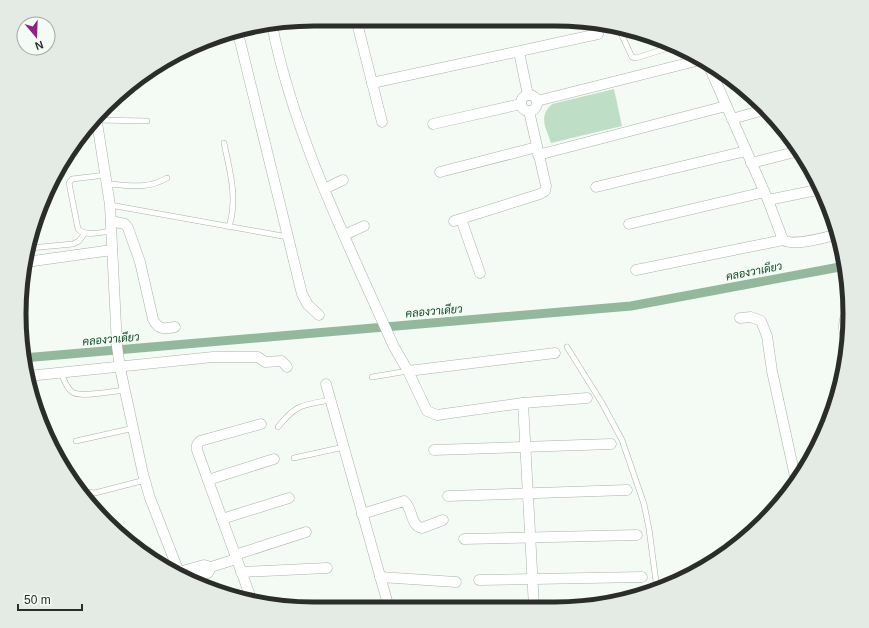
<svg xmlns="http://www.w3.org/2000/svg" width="869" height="628" font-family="Helvetica,Sarabun,sans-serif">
<rect width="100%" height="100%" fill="#f3fbf4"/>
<path fill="#bedfc5" d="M614 89 622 126 551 143C546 127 538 117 552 104Z"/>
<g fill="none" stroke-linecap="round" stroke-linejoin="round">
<path stroke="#94b89c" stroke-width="9" d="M23 358 631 306 845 266"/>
<g stroke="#a9b1aa" stroke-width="6">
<g id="lane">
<path d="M618 27 632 57 636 58 671 47"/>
<path d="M97 120 147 121"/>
<path d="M224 143C230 172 238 198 229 227"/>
<path d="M106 175 72 179 69 183 78 229C85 237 102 232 111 231"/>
<path d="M107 184C130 185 146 190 167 178"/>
<path d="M110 205 288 237"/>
<path d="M30 248 73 244 79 241 85 233"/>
<path d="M844 314C839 328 842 335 848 347"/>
<path d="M567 347 602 403 622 440 644 504 649 529 657 589"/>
<path d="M61 373C64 380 66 387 72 392 81 398 113 391 125 390"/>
<path d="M372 377 408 371"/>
<path d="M278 427C296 404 303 405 331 400"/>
<path d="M76 441 134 428"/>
<path d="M294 458 344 447"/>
<path d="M79 491 95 493 145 480"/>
</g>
</g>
<g stroke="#a9b1aa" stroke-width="11">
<g id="street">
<path d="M356 19 382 122"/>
<path d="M272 25C294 136 348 244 394 347L408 371 427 411 437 415 523 403 587 398"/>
<path d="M237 29 302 294 308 305 319 315"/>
<path d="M519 52 528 95"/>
<path d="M708 64 768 200 783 240"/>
<path d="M372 83 598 34"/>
<circle cx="529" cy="103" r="8"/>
<path d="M537 101 700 60"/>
<path d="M96 116 110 205 117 346 120 368 143 474 150 498 180 575"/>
<path d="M732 119 763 110"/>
<path d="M433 124 521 104"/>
<path d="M538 155 726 106"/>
<path d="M751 163 799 151"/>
<path d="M440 172 537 147"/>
<path d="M596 187 746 151"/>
<path d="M324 189 343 180"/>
<path d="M768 200 822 189"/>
<path d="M461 219 480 273"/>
<path d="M111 221 125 224 128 228 140 262 153 319C158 330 164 329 175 327"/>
<path d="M454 221 540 194 545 191 546 186 529 111"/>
<path d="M629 224 764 192"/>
<path d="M344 235 364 226"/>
<path d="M26 262 112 250"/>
<path d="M636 270 783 240C795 247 825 237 839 234"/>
<path d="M740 318 751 317 761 321 767 336 772 371 796 481"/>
<path d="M408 371 555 353"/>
<path d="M28 376 213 357H258L265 362 282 361 287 367"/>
<path d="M326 384 389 608"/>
<path d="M523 403 534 607"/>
<path d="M434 450 611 444"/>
<path d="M208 480 274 459"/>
<path d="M448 496 627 490"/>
<path d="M362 514 404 501C413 508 410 526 422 528L443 520"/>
<path d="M222 519 289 498"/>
<path d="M464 539 637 535"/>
<path d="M235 555 306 532"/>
<path d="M179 572 204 565 211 567 236 559"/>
<path d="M241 572 327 568"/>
<path d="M380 577 456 582"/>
<path d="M191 579 208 573 211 567"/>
<path d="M479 580 642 577"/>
<path d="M252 601 197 450V445L200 441 261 424"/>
<path d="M334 608H341"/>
</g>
</g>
<use href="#lane" stroke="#fff" stroke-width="5"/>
<use href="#street" stroke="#fff" stroke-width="10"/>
</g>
<g text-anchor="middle" stroke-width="3" stroke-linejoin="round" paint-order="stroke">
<g font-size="11" font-style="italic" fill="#104b26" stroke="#f3fbf4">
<text transform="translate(754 271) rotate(-11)" y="4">คลองวาเดียว</text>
<text transform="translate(434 311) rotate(-5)" y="4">คลองวาเดียว</text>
<text transform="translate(111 339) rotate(-5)" y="4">คลองวาเดียว</text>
</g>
</g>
<path d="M0 0H869V628H0ZM314 26H555A288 288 0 0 1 843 314V314A288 288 0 0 1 555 602H314A288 288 0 0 1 26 314V314A288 288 0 0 1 314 26Z" fill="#e3ebe4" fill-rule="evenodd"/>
<path fill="none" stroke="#2a2d2a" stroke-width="5" d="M314 26H555A288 288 0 0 1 843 314V314A288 288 0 0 1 555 602H314A288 288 0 0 1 26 314V314A288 288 0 0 1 314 26Z"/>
<g transform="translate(36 36) rotate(161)"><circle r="19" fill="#f3fbf4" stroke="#a3a9a3"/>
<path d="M0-3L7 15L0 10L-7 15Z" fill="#8e2286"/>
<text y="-6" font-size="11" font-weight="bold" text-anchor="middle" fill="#2a2d2a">N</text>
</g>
<path d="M18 604v6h64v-6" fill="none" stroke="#2a2d2a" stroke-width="2"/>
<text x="24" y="604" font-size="12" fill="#2a2d2a" stroke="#f3fbf4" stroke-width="3" paint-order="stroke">50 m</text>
</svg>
